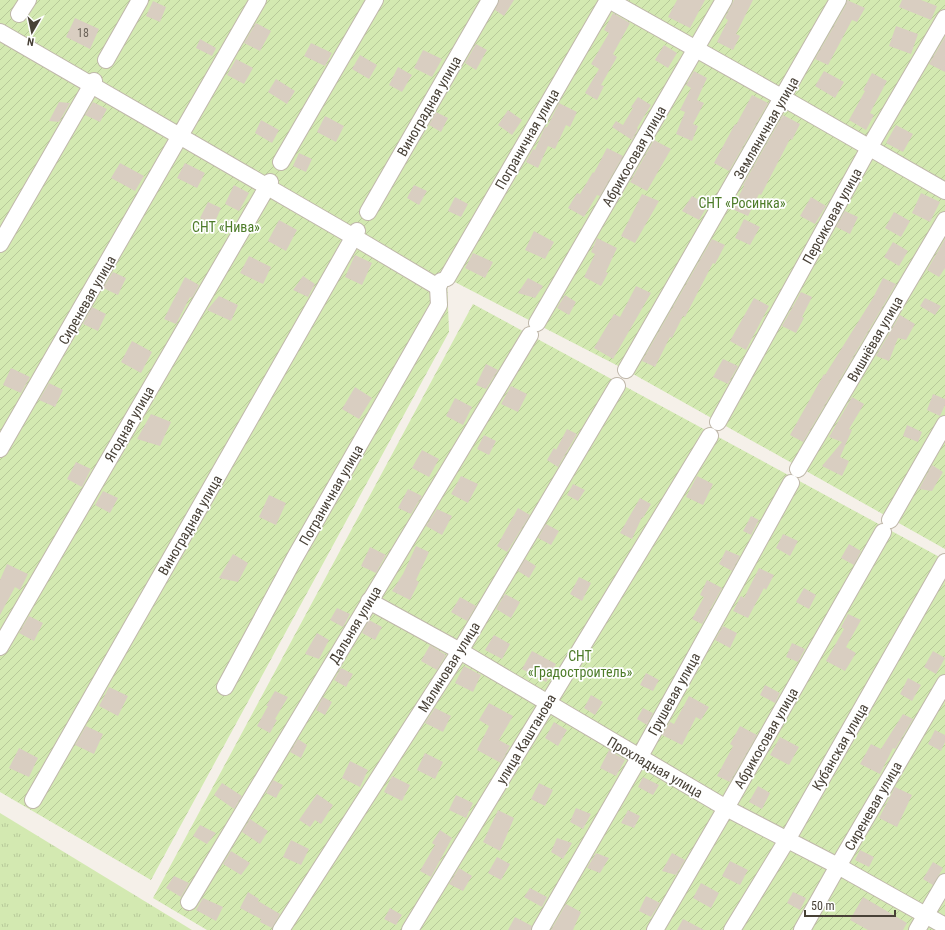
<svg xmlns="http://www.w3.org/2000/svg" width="945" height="930" font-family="'Roboto Condensed',sans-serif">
<defs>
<pattern id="grass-tufts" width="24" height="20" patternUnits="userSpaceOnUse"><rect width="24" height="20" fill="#d3e9b1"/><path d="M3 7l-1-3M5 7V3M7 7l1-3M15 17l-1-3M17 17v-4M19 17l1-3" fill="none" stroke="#b7c999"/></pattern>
<pattern id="garden-furrows" width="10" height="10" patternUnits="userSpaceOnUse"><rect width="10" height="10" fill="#d3e9b1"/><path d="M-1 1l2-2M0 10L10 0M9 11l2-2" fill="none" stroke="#b7c999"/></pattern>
</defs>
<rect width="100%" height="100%" fill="#f5f0e9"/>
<path fill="url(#grass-tufts)" d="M0 813 192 930H0Z"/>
<g fill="url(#garden-furrows)">
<path d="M0 0H945V549L626 370 447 278 449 332 151 880 0 792Z"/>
<path d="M473 304 945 560V930H207L153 898Z"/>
</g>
<g fill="#d9cec1">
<path d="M499 0H514L504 16 495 10Z"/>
<path d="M677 0H705L690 28 668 17Z"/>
<path d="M734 0H753L736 34 740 36 733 50 717 42 728 20 725 18Z"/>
<path d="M847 0 865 8 857 22 852 20 828 65 815 59 846 5Z"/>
<path d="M902 0H921L937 6 931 20 899 7Z"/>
<path d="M153 1 166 7 160 22 146 16Z"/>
<path d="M613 13 630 23 613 54 617 57 601 85 604 86 597 100 585 93 599 69 591 64 609 33 604 30Z"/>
<path d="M75 18 99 29 90 49 66 37Z"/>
<path d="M256 23 271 31 260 51 244 43Z"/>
<path d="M896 26 918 34 911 54 889 46Z"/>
<path d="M945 37V72L929 64Z"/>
<path d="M200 39 216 48 212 56 196 48Z"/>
<path d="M311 43 332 53 325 66 304 56Z"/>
<path d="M476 44 487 50 476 70 465 63Z"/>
<path d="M664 45 677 53 668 68 655 60Z"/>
<path d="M423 50 442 59 432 77 414 68Z"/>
<path d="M360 55 377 65 369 79 352 69Z"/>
<path d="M236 59 253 68 244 84 227 75Z"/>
<path d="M398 67 412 75 402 92 389 85Z"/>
<path d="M694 71 707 78 697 100 704 103 693 124 698 126 692 141 676 134 685 112 680 110 691 88 686 85Z"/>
<path d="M824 71 844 82 835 98 815 86Z"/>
<path d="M872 73 887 81 870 113 874 115 866 130 849 120 865 91 863 90Z"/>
<path d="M276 79 295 91 287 104 268 92Z"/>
<path d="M752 95 768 103 729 171 714 163 735 124 736 125Z"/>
<path d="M638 97 651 105 637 128 638 129 632 140 612 127 616 121 623 125 633 108 631 107Z"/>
<path d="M59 102 70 103 59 122 49 121Z"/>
<path d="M93 102 107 109 100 122 85 115Z"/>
<path d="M559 103 577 112 570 127 566 125 555 149 548 146 538 168 526 162 533 149 535 150 544 129 546 127H547Z"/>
<path d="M508 110 522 120 512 135 498 125Z"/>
<path d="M436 112 448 118 441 132 429 125Z"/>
<path d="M783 115 800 124 792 140 790 139 761 195 759 194 748 216 732 209 744 186 743 185Z"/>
<path d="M325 116 344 126 336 142 317 132Z"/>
<path d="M261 120 279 130 272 143 255 133Z"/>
<path d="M896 125 913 134 903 152 886 143Z"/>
<path d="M654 140 671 149 647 191 630 182Z"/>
<path d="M607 148 623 156 600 196 597 195 584 217 568 208 577 193 580 194 593 172 594 173Z"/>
<path d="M299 153 312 159 306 172 293 166Z"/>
<path d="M120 163 144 176 135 191 111 178Z"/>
<path d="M185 163 205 173 197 188 177 178Z"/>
<path d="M234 185 249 193 239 211 225 204Z"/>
<path d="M414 185 427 191 419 205 407 198Z"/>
<path d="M921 193 940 202 930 222 912 213Z"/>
<path d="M642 194 659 201 635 243 621 236Z"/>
<path d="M692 196 708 205 699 220 682 211Z"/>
<path d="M455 197 468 204 461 217 448 211Z"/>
<path d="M811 197 826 206 815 224 800 216Z"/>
<path d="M208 202 221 208 214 224 200 218Z"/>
<path d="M845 211 858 217 850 234 836 227Z"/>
<path d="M894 212 910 221 901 237 885 228Z"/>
<path d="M744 219 760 227 750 245 735 238Z"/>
<path d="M279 220 297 230 286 251 268 241Z"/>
<path d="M534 231 554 242 545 259 525 250Z"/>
<path d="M597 238 617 248 606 272 608 273 601 286 584 277 595 254 591 252Z"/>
<path d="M712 239 725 245 715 264 713 263 685 317 683 316 672 338 670 337 655 367 642 361Z"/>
<path d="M945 239V268L939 277 927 270Z"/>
<path d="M893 242 908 251 899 266 884 257Z"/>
<path d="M473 253 493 262 485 278 465 268Z"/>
<path d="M355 255 372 263 362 285 345 277Z"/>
<path d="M249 256 271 267 263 284 240 273Z"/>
<path d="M113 272 126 278 118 295 103 288Z"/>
<path d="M303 276 315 284 308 297 293 290Z"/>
<path d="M185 277 199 285 192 298 190 297 176 324 164 319Z"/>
<path d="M528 278 543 286 535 298 518 293Z"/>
<path d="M883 278 896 284 803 442 790 435 824 374 825 375 873 298Z"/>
<path d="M636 286 651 293 613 359 594 348 614 314 620 317Z"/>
<path d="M801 292 812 297 802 317 804 318 796 333 782 326Z"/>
<path d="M565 295 576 302 569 315 557 308Z"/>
<path d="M219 296 238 305 231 321 207 310Z"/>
<path d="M754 298 769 306 746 350 730 341Z"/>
<path d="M925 298 941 306 935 315 920 306Z"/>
<path d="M92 307 106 314 98 331 83 324Z"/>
<path d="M900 315 915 324 906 340 898 338 889 361 876 356Z"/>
<path d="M132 341 152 352 141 373 121 362Z"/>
<path d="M723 359 738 366 728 384 713 377Z"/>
<path d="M486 364 498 370 486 389 476 385Z"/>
<path d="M11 368 30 377 21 393 3 385Z"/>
<path d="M49 383 63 390 55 407 39 400Z"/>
<path d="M511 386 527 394 518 412 501 404Z"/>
<path d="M355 387 372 398 359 419 342 409Z"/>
<path d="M933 394 945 399V405L940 416 927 410Z"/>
<path d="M852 397 864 404 849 429 852 430 840 457 849 461 842 476 822 466 842 442 829 437Z"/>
<path d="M455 398 472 407 463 425 446 416Z"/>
<path d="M151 414 171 422 160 446 137 439Z"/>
<path d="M907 425 922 432 918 442 903 436Z"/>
<path d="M567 429 577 434 558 467 547 460 554 448 556 450Z"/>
<path d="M484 435 496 441 489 455 477 449Z"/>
<path d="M422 450 439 459 429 477 412 468Z"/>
<path d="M76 462 91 469 82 487 67 479Z"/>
<path d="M932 465 943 472 932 491 919 489Z"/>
<path d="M461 476 478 484 468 503 451 494Z"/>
<path d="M697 476 713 484 703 505 686 497Z"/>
<path d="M573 484 585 490 578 501 567 495Z"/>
<path d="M408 489 422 496 411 514 398 508Z"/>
<path d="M103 491 118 498 110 513 95 505Z"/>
<path d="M269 495 286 503 276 525 259 517Z"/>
<path d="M640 498 651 504 643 518 642 517 632 539 620 533Z"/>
<path d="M518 508 530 515 507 552 497 546Z"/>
<path d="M437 509 452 516 442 535 426 526Z"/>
<path d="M751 516 759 520 751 535 743 531Z"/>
<path d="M546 524 559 531 551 545 538 538Z"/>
<path d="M783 534 798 541 790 556 776 548Z"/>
<path d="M849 544 861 551 854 565 841 558Z"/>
<path d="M416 546 429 552 416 580 419 582 410 600 392 591 403 574Z"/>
<path d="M370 547 386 555 376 573 361 566Z"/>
<path d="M726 550 740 556 732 571 719 564Z"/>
<path d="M233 554 248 563 238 582 219 578Z"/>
<path d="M525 559 536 566 529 578 518 571Z"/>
<path d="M7 564 28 574 20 590 15 587 0 615V580Z"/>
<path d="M759 568 774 575 766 590 764 588 748 618 733 611 741 596 744 598Z"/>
<path d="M579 577 591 583 582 601 570 594Z"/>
<path d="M707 580 722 588 702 624 692 619 704 597 700 595Z"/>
<path d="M804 588 816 595 809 609 796 602Z"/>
<path d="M505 594 520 602 511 618 496 609Z"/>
<path d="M460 597 476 606 467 621 451 612Z"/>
<path d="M337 608 350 614 343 627 330 620Z"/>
<path d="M848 614 861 620 846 647 856 653 845 671 826 661 844 629 841 627Z"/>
<path d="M29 616 43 623 34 641 19 633Z"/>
<path d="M369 620 382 627 375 640 362 633Z"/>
<path d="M723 626 737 633 730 648 715 640Z"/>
<path d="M317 633 329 640 319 659 305 654Z"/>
<path d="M494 635 510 644 502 659 485 650Z"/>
<path d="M792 643 805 649 798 662 786 657Z"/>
<path d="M430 645 446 655 437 670 421 661Z"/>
<path d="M532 651 556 664 546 682 522 669Z"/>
<path d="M933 651 945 658 936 674 924 667Z"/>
<path d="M464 666 481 675 473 692 455 683Z"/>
<path d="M341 668 353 674 346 687 334 680Z"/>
<path d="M646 673 659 680 653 691 640 685Z"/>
<path d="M908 678 921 685 912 701 900 694Z"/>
<path d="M765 685 780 693 775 703 760 695Z"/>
<path d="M109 687 128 696 118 716 99 706Z"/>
<path d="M275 691 288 697 275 719 277 720 270 733 257 726 268 706H266Z"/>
<path d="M591 695 603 702 595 715 584 708Z"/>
<path d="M689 696 709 707 701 720 696 717 682 745 662 735 670 722 674 724Z"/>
<path d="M323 697 332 702 325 715 316 710Z"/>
<path d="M489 703 513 716 499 740 510 746 501 763 477 750 489 726 479 720Z"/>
<path d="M435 708 451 716 443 732 425 723Z"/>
<path d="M643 708 653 713 647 725 637 719Z"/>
<path d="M903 714 913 719 895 749 893 748 880 774 860 764 871 744 881 749Z"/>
<path d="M554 722 567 730 558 746 545 738Z"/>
<path d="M86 726 103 734 94 754 75 745Z"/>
<path d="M740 726 757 735 730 782 717 776 733 746 730 744Z"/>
<path d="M935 730 945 735V742L941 751 928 744Z"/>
<path d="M780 737 799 747 789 765 770 755Z"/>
<path d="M298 739 307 745 301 758 290 752Z"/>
<path d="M19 748 38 758 29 777 9 768Z"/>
<path d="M609 750 625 760 616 776 600 768Z"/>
<path d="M425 753 443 762 435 779 417 770Z"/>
<path d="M350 761 368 770 360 787 342 778Z"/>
<path d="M392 776 410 785 402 801 384 792Z"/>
<path d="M643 777 659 785 653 795 638 787Z"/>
<path d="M273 780 283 785 276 798 266 793Z"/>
<path d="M222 783 242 796 234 809 214 795Z"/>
<path d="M539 783 553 790 545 806 531 799Z"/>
<path d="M758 786 770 793 762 809 749 802Z"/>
<path d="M895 787 912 795 897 827 879 818Z"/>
<path d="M317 794 333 805 321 824 315 820 310 827 299 820Z"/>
<path d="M456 795 473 803 466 818 449 810Z"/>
<path d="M576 808 591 814 583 829 570 822Z"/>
<path d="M498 810 514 818 500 851 483 842Z"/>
<path d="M628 810 640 816 634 828 621 823Z"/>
<path d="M250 819 268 831 260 844 242 832Z"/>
<path d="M200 825 216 833 207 844 193 836Z"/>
<path d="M440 830 452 838 431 877 420 871 435 845 432 843Z"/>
<path d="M557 838 572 843 563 859 551 852Z"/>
<path d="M291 840 309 849 301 865 283 857Z"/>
<path d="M860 850 874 857 869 867 855 860Z"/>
<path d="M231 851 250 863 241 875 223 864Z"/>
<path d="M596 853 609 858 600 873 587 868Z"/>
<path d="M672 853 685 860 676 875 662 871Z"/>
<path d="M497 857 510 864 501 880 488 873Z"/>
<path d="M730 861 748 870 740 885 722 876Z"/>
<path d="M933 862 943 868 933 885 923 879Z"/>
<path d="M459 868 472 876 463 891 449 884Z"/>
<path d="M174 876 189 883 181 897 166 888Z"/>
<path d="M701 883 719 893 711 908 693 898Z"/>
<path d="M530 888 547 897 542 907 524 897Z"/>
<path d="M248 892 259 899 258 901 280 914 272 928 260 922 261 919 240 908Z"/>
<path d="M793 892 806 898 800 910 787 903Z"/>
<path d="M646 896 660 903 651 917 639 911Z"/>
<path d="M863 897 907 923 903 930H868L850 920Z"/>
<path d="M203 898 223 907 216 921 196 910Z"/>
<path d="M566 904 581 912 573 930H551Z"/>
<path d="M390 908 402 915 396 925 384 919Z"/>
<path d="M515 917 532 926 531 930H508Z"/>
<path d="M683 919 704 930H677Z"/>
</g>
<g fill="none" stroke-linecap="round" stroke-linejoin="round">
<g stroke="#c0b8ab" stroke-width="18">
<g id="minor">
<path d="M609 0 783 98 945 191"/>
<path d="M19 14 28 0"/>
<path d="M0 32 354 237 438 287"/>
<path d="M106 60 140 0"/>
<path d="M281 162 375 0"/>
<path d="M368 212 490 0"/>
<path d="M0 244 94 81"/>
<path d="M447 278 608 0"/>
<path d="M537 323 724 0"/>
<path d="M626 370 838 0"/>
<path d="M718 422 869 148 945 18"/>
<path d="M0 449 258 0"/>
<path d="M798 469 945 220"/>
<path d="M890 520 945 424"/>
<path d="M369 601 460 651 726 808 838 866 945 926"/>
<path d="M0 647 270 182"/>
<path d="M225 687 294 559 439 305 438 287 441 281"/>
<path d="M33 800 357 231"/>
<path d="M189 902 530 335"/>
<path d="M281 930 460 651 617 386"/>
<path d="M410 930 710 436"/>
<path d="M540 930 639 758 791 483"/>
<path d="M655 930 726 808 883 532"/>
<path d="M732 930 787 840 945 562"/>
<path d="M802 930 838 866 945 683"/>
<path d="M917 930 945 882"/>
</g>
</g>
<use href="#minor" stroke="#fff" stroke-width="16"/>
</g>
<g text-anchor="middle" stroke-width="3.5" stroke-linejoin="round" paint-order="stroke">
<g font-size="12" fill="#6c645a">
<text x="83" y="37">18</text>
</g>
<g font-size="14" fill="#484137" stroke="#fff">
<text transform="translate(429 106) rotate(-60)" y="5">Виноградная улица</text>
<text transform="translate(766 128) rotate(-60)" y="5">Земляничная улица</text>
<text transform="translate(527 139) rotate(-60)" y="5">Пограничная улица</text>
<text transform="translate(634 156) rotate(-60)" y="5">Абрикосовая улица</text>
<text transform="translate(832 216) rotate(-61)" y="5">Персиковая улица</text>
<text transform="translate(87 300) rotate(-60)" y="5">Сиреневая улица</text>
<text transform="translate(875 339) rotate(-60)" y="5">Вишнёвая улица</text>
<text transform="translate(129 424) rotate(-60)" y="5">Ягодная улица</text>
<text transform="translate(331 495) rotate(-60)" y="5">Пограничная улица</text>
<text transform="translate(190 525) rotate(-60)" y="5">Виноградная улица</text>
<text transform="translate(355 625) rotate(-59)" y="5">Дальняя улица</text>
<text transform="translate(449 667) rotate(-58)" y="5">Малиновая улица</text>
<text transform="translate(674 694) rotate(-61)" y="5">Грушевая улица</text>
<text transform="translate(766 738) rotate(-60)" y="5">Абрикосовая улица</text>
<text transform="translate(526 739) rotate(-59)" y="5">улица Каштанова</text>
<text transform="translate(840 747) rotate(-60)" y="5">Кубанская улица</text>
<text transform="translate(655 767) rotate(30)" y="5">Прохладная улица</text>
<text transform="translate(873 806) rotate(-60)" y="5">Сиреневая улица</text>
</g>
<g font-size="14" fill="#4d7c29" stroke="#fff">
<text x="742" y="208">СНТ «Росинка»</text>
<text x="226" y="232">СНТ «Нива»</text>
<text x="580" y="661">СНТ<tspan x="580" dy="16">«Градостроитель»</tspan></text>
</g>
</g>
<g transform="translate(32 32) rotate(189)" stroke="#ffffff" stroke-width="3" paint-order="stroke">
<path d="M0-3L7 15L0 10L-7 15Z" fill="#484137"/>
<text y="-6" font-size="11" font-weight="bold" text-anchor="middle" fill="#484137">N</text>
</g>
<path d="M805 910v6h90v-6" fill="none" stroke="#484137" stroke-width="2"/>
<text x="811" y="910" font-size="12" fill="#484137" stroke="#ffffff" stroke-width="3" paint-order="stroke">50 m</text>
</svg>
